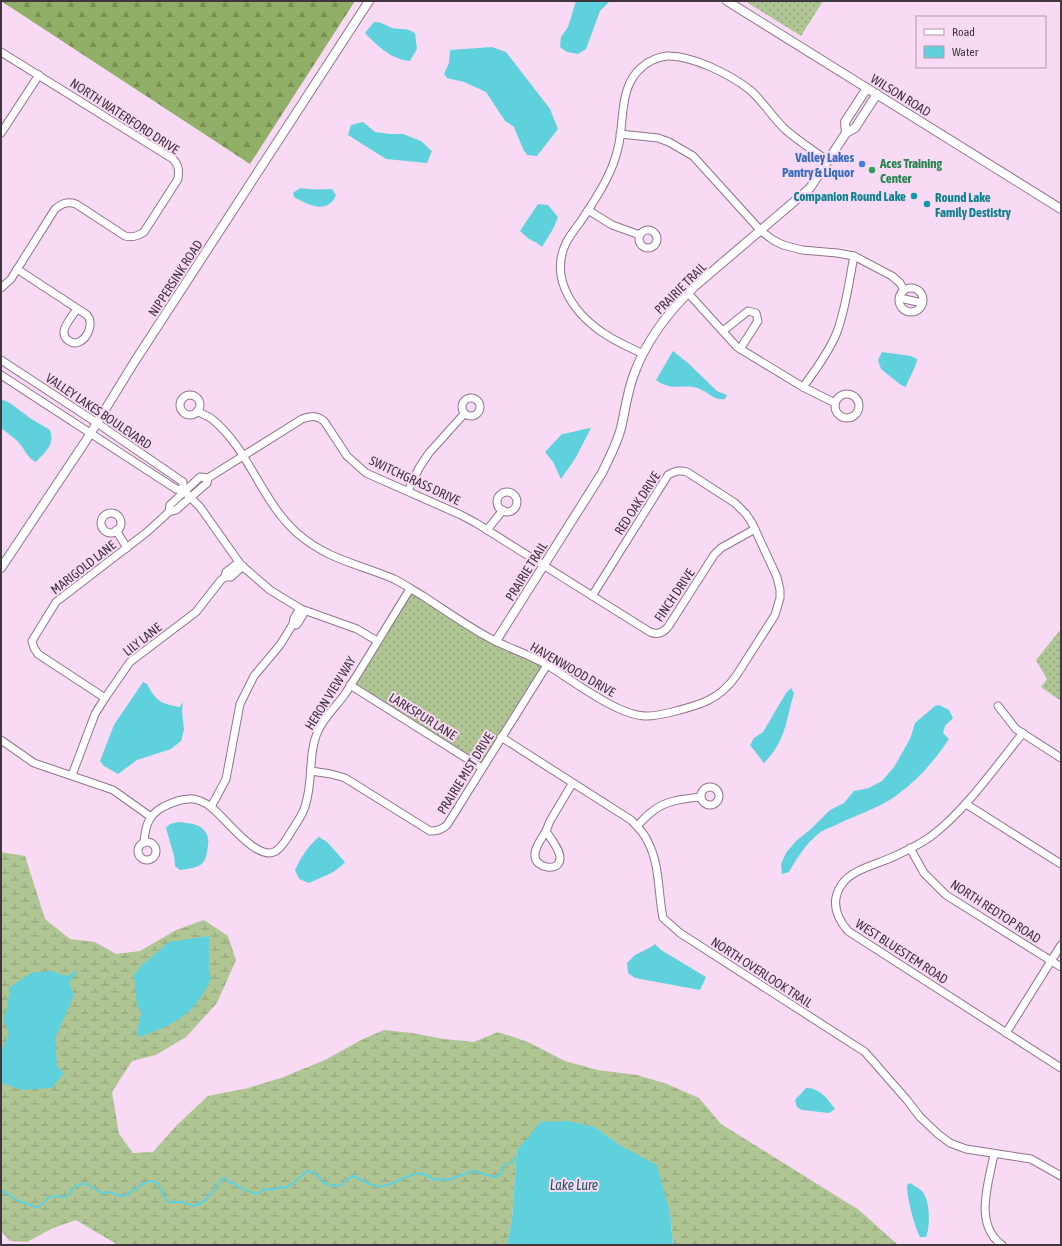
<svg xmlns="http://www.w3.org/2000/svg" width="1062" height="1246" font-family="'Asap Condensed',sans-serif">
<defs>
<pattern id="grass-dots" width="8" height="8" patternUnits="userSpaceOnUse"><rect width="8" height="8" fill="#b0c594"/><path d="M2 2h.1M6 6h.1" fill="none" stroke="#91a17a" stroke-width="1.8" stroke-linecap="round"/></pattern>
<pattern id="forest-firs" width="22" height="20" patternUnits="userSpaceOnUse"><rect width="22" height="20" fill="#91af66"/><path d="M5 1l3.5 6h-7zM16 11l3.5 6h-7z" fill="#788f55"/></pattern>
<pattern id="wetland-marsh" width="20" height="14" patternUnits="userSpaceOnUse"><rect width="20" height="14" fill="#b0c594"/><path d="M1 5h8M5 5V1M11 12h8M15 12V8" fill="none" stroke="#91a17a"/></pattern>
</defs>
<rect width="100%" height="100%" fill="#f8daf5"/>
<g fill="url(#grass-dots)">
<path d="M745 1H823L801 36Z"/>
<path d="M412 593 493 645 542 666 481 763 354 684Z"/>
<path d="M1061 629V701L1041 687 1047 679 1036 660Z"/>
</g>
<path fill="url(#forest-firs)" d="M1 1H355L250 164Z"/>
<path fill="url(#wetland-marsh)" d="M1 852 25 856 45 919 70 939 95 942 116 954 140 951 176 930 204 920 228 936 236 960 217 1003 186 1037 156 1055 132 1061 112 1092 119 1134 133 1153 153 1152 177 1125 208 1096 248 1088 281 1078 325 1060 361 1040 384 1030 412 1033 444 1039 474 1042 498 1032 528 1042 565 1061 598 1070 637 1075 667 1084 699 1098 721 1124 859 1210 898 1245H673L670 1212 621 1146 595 1127 517 1150 512 1219 507 1245H118L76 1220 53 1228 27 1242 10 1241 1 1231Z"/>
<g fill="#5fd1dd">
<path d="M576 1H610L600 11 586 49 578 54 567 52 560 47 561 37 568 27Z"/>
<path d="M374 22C382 22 385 25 392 28 401 30 406 27 415 33L417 49 410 61C393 60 377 46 365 33Z"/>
<path d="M492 47 506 52 550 109 558 129 537 156 527 155 523 149 514 127 505 121 486 92 464 82 447 78 444 74 449 63 450 50Z"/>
<path d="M363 122 375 132 390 134H403L421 141 432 151 427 163 386 159 348 135 351 125Z"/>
<path d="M300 188C310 190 321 189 332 189L336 195C328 215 308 205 294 197L293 193Z"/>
<path d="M538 204 548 205 558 217 553 229 542 247 537 243 529 239 520 231Z"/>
<path d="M673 351 688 363 717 391 727 395 725 399C715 401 709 393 700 389 689 384 675 389 665 385 662 384 659 382 656 380Z"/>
<path d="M882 352 911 356 917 359C917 366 908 379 906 387L901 385 881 369 878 360Z"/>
<path d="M1 399 10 403 30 418 50 430C55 445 46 451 36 462 27 458 25 449 19 443 14 437 7 433 1 428Z"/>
<path d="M591 428 575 459 561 479 553 462 545 452 562 434C572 433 581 429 591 428Z"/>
<path d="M143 682 147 684C156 701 161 704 180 707L183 702 182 711 184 730 181 741 171 749 137 760 118 774 104 766 100 761 114 725Z"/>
<path d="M791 688 794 693C786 720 786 741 764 763L750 745 754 738 763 732 786 693Z"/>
<path d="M939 705 949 710 953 718 945 726 943 733 949 739C935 760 918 780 897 795 878 809 855 815 834 826 829 828 823 830 818 834 805 845 797 858 789 872L782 874 781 864 786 853 796 841 811 829 830 810 844 803 854 791 869 788 882 781 894 767 910 739 915 723 935 706Z"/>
<path d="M178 822C187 823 198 823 204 830 208 834 209 841 208 845 206 867 200 867 180 870L175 866 174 856 166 828 170 824Z"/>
<path d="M319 837 327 842 345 862C336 873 322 877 309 883L299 879 295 870C301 857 308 846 319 837Z"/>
<path d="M209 936V970L211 979C207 986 203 994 198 1001 185 1020 160 1030 139 1037L137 1033 141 1013 137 1005 134 975 140 967 169 942Z"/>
<path d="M655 944 661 950 706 977 700 990 635 978 628 973 627 963 635 955 651 947Z"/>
<path d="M78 970 69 983 74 995 55 1039 57 1066 64 1073 52 1088 23 1090 1 1083V1052L9 1033 3 1020 7 1008 10 987 31 973 52 971 66 976Z"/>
<path d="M806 1088C819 1087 828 1099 835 1109L829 1113 802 1110 797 1107 795 1100Z"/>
<path d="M568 1121 595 1127 621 1146 657 1165 670 1212 673 1245H507L512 1219 517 1150 541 1122Z"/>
<path d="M910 1183C916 1187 923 1190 925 1196 930 1205 930 1229 926 1237H920C914 1225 907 1198 907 1185Z"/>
</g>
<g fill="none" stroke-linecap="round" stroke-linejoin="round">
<path stroke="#5fd1dd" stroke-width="2" d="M1 1191C8 1192 12 1198 18 1201 25 1204 30 1203 36 1208 44 1205 44 1200 50 1197 55 1194 61 1198 67 1197L74 1187 85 1183 102 1193 108 1192 122 1196 127 1195 133 1190 138 1188 142 1184 151 1181 158 1183 164 1197 168 1202H181L195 1206 206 1200 207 1197 214 1191 222 1178 226 1179 230 1183H233C237 1187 252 1193 258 1194L264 1189 272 1190 279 1187 284 1188 291 1185 307 1171C315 1173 320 1175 323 1183L334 1186 342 1185 346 1180 354 1176C362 1179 368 1186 377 1186 399 1188 413 1162 434 1180L440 1179 448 1180 473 1171 494 1177 500 1175 505 1164 511 1163 516 1158"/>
<g stroke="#8f748c" stroke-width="9">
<g id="minor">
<path d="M1 52 173 159C179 165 179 171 178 179L144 232C138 236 133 238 125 236L76 204C66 201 62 204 55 209L11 279 1 288"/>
<path d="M1 133 39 75"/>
<path d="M620 134 658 138 669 142 693 156 761 231 773 240 783 245 802 250 837 253 854 256 892 276 900 283 904 290"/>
<path d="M588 210 612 225 640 235"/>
<circle cx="648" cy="239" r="9"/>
<path d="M17 269 87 315C94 323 88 338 79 342 72 345 63 339 64 331 65 324 73 315 77 309"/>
<circle cx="911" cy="300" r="12"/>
<path d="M688 293 737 347 803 387 835 403"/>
<path d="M900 298 922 303"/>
<path d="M723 331 748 311 756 313 758 321 740 349"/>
<path d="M643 354C631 348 619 343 608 336 577 317 548 281 566 243 570 235 576 228 581 221 596 198 612 175 618 148 625 121 618 87 642 67 649 61 658 57 667 56 692 55 731 75 750 90 764 102 773 119 787 131 800 142 814 151 828 161"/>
<path d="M1 360 97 423 183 482V490"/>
<path d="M1 375 176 489 183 490"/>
<path d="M803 387C815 371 830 350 837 332 846 308 849 281 854 256"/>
<circle cx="847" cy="406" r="12"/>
<circle cx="190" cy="405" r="10"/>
<circle cx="471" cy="407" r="9"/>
<path d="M197 411C202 414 208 416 212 419 249 449 261 501 297 533 328 560 359 564 394 579 404 584 414 591 423 596 443 609 463 623 484 635 504 647 527 653 547 665 572 680 618 716 646 716 655 716 664 714 672 712 700 705 719 700 736 676L775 615 780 598V590L777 577 752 523 746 514 735 503 687 472C679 470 675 471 668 475L592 596"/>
<path d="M208 478 302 419C311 416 317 415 324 421L347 456 366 473 461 515 476 523 650 632C657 635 663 633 668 627L714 555 721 548 755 529"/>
<path d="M183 490 200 507 241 565 270 590 301 609 357 629 377 641"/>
<path d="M408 491 419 468 429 453 464 414"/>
<circle cx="507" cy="502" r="10"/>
<path d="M169 512 176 510 207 483 208 478"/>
<circle cx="111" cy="523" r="10"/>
<path d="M116 530 127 548"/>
<path d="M487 530 503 510"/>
<path d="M225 577 226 572 239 562"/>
<path d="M293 624 296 625 298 623 305 611"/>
<path d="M350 685 482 768"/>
<path d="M105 698 38 654 34 648 32 641 56 602 147 532 169 512 170 505 200 477 208 478"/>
<path d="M998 706 1016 729 1061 758"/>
<path d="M1023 733C996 766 967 808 934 834 923 843 908 850 895 856 879 864 852 869 842 884 830 901 836 917 848 931L1061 1068"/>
<path d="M501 737 631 820C637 826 645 834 648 842 660 865 658 893 663 918L680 933 865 1052 907 1100 920 1117 938 1134 950 1143 966 1149 1031 1159 1061 1176"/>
<path d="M1 740 34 763 113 790 151 817"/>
<path d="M311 771 331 774 345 778 430 831C437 831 441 830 447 825L547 665"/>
<path d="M72 775 95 714 105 698 130 662 196 612 221 580 225 577H231L243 566"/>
<circle cx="710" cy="796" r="9"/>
<path d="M966 804 1061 864"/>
<path d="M211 807 226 779 240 704 254 676 280 645 293 624 294 618 300 609"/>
<path d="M637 826C642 821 647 815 653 811 666 800 684 799 700 797"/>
<path d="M546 831C550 838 560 849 560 858 560 873 535 868 535 856 534 848 542 838 546 831Z"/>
<path d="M546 831 550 821 572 784"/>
<circle cx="147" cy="851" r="9"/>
<path d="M144 843C145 827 148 815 163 807 171 803 180 799 189 799 196 798 206 803 211 807 224 816 257 863 276 851 283 846 288 837 292 830 298 821 304 813 306 803 313 780 308 753 318 731 324 717 336 707 345 694 367 660 388 624 410 589"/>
<path d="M910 848 924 873 946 895 1061 967"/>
<path d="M1006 1033 1061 945"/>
<path d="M994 1154C989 1182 973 1224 1002 1245"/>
</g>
</g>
<g stroke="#8f748c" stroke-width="10">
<g id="tertiary">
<path d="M727 1 1061 209"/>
<path d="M846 133 845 122 867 88"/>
<path d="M1 568 87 439 135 361 369 1"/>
<path d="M496 641 602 473C609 458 617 444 621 428 625 411 627 394 633 377 645 342 667 313 694 287L810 188 846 133 855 128 877 94"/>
</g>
</g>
<use href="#minor" stroke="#fff" stroke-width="7"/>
<use href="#tertiary" stroke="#fff" stroke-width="8"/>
</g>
<circle fill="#3f7fe0" stroke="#f8daf5" stroke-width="1.5" cx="862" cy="164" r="4"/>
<circle fill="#2e9e5b" stroke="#f8daf5" stroke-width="1.5" cx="872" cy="170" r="4"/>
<g fill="#0f9aa8" stroke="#f8daf5" stroke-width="1.5">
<circle cx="914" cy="196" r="4"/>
<circle cx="927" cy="204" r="4"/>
</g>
<g text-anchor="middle" stroke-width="4" stroke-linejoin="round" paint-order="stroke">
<g font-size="13" fill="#413540" stroke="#f8daf5">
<text transform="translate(901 95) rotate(32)" y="5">WILSON ROAD</text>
<text transform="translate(125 116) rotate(33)" y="5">NORTH WATERFORD DRIVE</text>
<text transform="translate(175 278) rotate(-57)" y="5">NIPPERSINK ROAD</text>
<text transform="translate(680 288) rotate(-45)" y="5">PRAIRIE TRAIL</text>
<text transform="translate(99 411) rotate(34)" y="5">VALLEY LAKES BOULEVARD</text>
<text transform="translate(415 480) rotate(25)" y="5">SWITCHGRASS DRIVE</text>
<text transform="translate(637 503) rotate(-57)" y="5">RED OAK DRIVE</text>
<text transform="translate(83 567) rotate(-38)" y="5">MARIGOLD LANE</text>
<text transform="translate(526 571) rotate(-58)" y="5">PRAIRIE TRAIL</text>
<text transform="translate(674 595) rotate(-56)" y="5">FINCH DRIVE</text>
<text transform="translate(142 639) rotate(-38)" y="5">LILY LANE</text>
<text transform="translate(573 669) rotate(30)" y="5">HAVENWOOD DRIVE</text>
<text transform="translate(330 693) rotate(-58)" y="5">HERON VIEW WAY</text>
<text transform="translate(423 716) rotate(32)" y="5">LARKSPUR LANE</text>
<text transform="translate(465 773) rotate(-58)" y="5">PRAIRIE MIST DRIVE</text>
<text transform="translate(996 911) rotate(33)" y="5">NORTH REDTOP ROAD</text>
<text transform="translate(902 951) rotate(33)" y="5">WEST BLUESTEM ROAD</text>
<text transform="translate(762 972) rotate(33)" y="5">NORTH OVERLOOK TRAIL</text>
</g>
<g font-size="13" font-weight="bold" fill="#366cbe" stroke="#f8daf5" text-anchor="end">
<text x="854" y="162">Valley Lakes<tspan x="854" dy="15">Pantry &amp; Liquor</tspan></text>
</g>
<g font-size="13" font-weight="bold" fill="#27864d" stroke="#f8daf5" text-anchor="start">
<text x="880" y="168">Aces Training<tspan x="880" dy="15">Center</tspan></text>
</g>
<g font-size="13" font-weight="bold" fill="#0d838f" stroke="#f8daf5" text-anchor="end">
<text x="906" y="201">Companion Round Lake</text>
<text x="935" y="202" text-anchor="start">Round Lake<tspan x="935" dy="15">Family Destistry</tspan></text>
</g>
<g font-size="14" font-style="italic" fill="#23555a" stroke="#f8daf5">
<text x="574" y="1190">Lake Lure</text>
</g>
</g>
<rect width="1062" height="1246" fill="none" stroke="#413540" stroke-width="4"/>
<rect x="916" y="16" width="130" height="52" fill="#f8daf5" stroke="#af98ad"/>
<rect x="924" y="29" width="20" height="6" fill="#ffffff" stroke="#af98ad"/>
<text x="952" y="36" font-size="12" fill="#413540">Road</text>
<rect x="924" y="46" width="20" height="12" fill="#5fd1dd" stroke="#af98ad"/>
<text x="952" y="56" font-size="12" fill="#413540">Water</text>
</svg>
